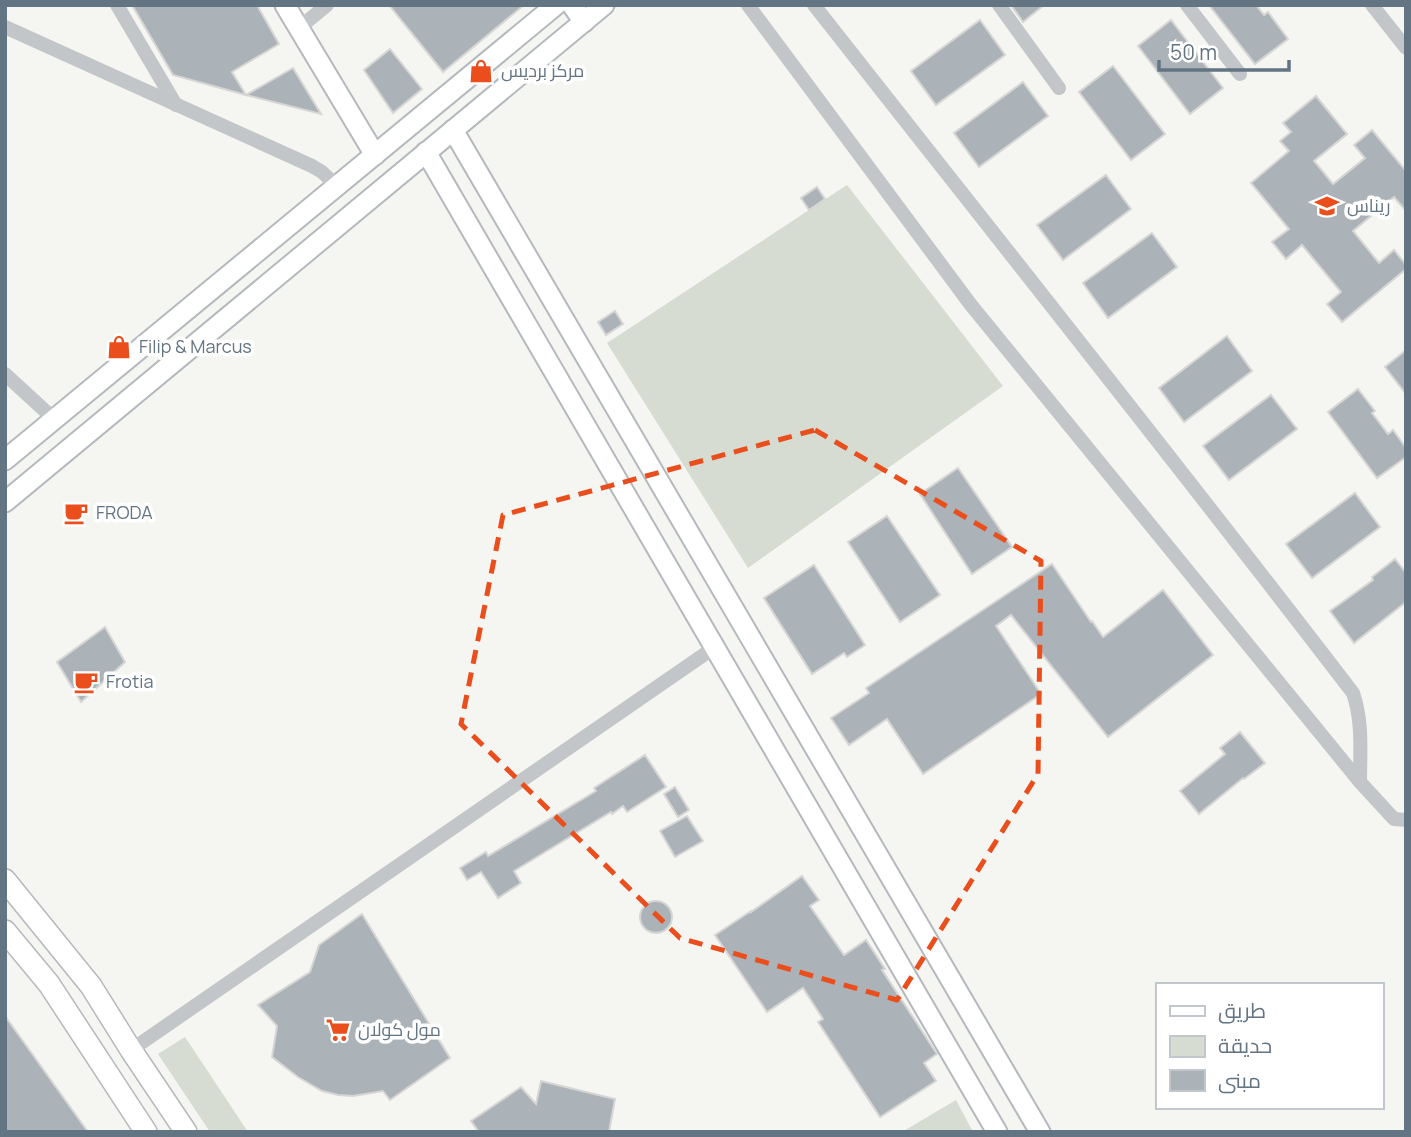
<svg xmlns="http://www.w3.org/2000/svg" width="1411" height="1137" font-family="Manrope,Cairo,sans-serif">
<rect width="100%" height="100%" fill="#f5f5f1"/>
<g fill="#d6dcd2">
<path d="M847 185 1003 386 748 568 607 343Z"/>
<path d="M185 1037 248 1132H210L158 1054Z"/>
<path d="M956 1100 973 1132H902Z"/>
</g>
<g fill="#abb3b8" stroke="#d6d6d4" stroke-width="2">
<path d="M132 5H257L279 44 232 72 246 95 173 75Z"/>
<path d="M389 5H524L443 72Z"/>
<path d="M1011 5H1044L1023 22Z"/>
<path d="M1209 5H1256L1264 15 1268 12 1288 39 1255 64Z"/>
<path d="M980 20 1005 55 936 105 911 71Z"/>
<path d="M1171 20 1223 88 1190 114 1138 46Z"/>
<path d="M390 49 422 89 393 113 364 70Z"/>
<path d="M1113 66 1165 134 1131 160 1079 92Z"/>
<path d="M293 68 321 114 246 95Z"/>
<path d="M1023 82 1048 116 979 167 954 133Z"/>
<path d="M1316 96 1347 134 1314 161 1333 184 1365 158 1354 145 1372 130 1406 171V211L1394 197 1353 231 1379 263 1394 250 1406 265V269L1342 322 1327 304 1341 292 1302 245 1286 259 1272 242 1289 229 1251 183 1289 151 1280 141 1291 132 1283 123Z"/>
<path d="M1106 175 1131 209 1063 260 1037 225Z"/>
<path d="M817 187 825 199 809 210 801 198Z"/>
<path d="M1152 233 1177 267 1108 318 1083 283Z"/>
<path d="M615 311 623 324 606 335 598 322Z"/>
<path d="M1227 336 1252 371 1184 422 1159 388Z"/>
<path d="M1406 350V394L1385 367Z"/>
<path d="M1358 389 1375 411 1372 413 1388 434 1393 430 1406 448V457L1377 478 1328 412Z"/>
<path d="M1271 395 1297 429 1229 480 1203 446Z"/>
<path d="M958 468 1012 547 972 574 920 494Z"/>
<path d="M1355 493 1380 527 1312 578 1286 544Z"/>
<path d="M887 516 940 595 900 622 848 542Z"/>
<path d="M1395 559 1406 573V602L1354 643 1330 611 1373 580 1372 577Z"/>
<path d="M1052 564 1091 622 1092 621 1103 637 1163 590 1213 655 1108 737 1011 615 996 626 1041 694 923 774 887 719 849 745 831 718 869 693 866 688Z"/>
<path d="M814 565 865 645 847 657 844 653 812 674 764 598Z"/>
<path d="M105 627 125 662 81 702 57 662Z"/>
<path d="M1240 732 1265 763 1244 779 1243 778 1199 814 1180 791 1225 754 1220 748Z"/>
<path d="M645 755 666 787 627 812 623 806 612 814 611 812 514 871 521 883 498 898 481 872 467 880 460 868 486 852 488 856 596 791 594 788Z"/>
<path d="M675 787 689 810 678 817 664 794Z"/>
<path d="M687 816 703 841 675 857 660 831Z"/>
<path d="M802 876 819 900 810 906 844 955 866 940 885 969 882 970 937 1054 924 1063 936 1081 880 1117 818 1022 823 1019 803 988 767 1012 715 935 751 911V912Z"/>
<circle cx="656" cy="917" r="16"/>
<path d="M362 914 450 1058 390 1100 383 1091 353 1096 338 1095 322 1091 298 1077 272 1057 277 1026 258 1005 310 972 319 945Z"/>
<path d="M5 1016 88 1132H5Z"/>
<path d="M541 1081 615 1099 609 1132H479L471 1121 521 1087 536 1104Z"/>
</g>
<g fill="none" stroke-linecap="round" stroke-linejoin="round">
<g stroke="#b4b9be" stroke-width="23">
<g id="secondary">
<path d="M285 5 375 155"/>
<path d="M572 5 584 22"/>
<path d="M453 130 1040 1132"/>
<path d="M426 152 997 1132"/>
<path d="M5 460 556 5"/>
<path d="M5 502 604 5"/>
</g>
</g>
<g stroke="#b5b9bd" stroke-width="24">
<g id="primary">
<path d="M5 880 91 986 131 1050 186 1132"/>
<path d="M5 931 49 984 146 1132"/>
</g>
</g>
<g stroke="#c2c6c9" stroke-width="14">
<path d="M117 5 176 105"/>
<path d="M748 5 971 305 1360 782 1394 819 1406 820"/>
<path d="M814 5C994 234 1176 462 1353 693 1363 722 1360 752 1360 782"/>
<path d="M999 5 1059 88"/>
<path d="M1187 5 1240 74"/>
<path d="M1372 5 1406 48"/>
<path d="M5 27 312 166 322 172 337 186"/>
<path d="M299 28 327 5"/>
<path d="M5 374 55 420"/>
<path d="M131 1050 715 647"/>
</g>
<use href="#secondary" stroke="#fff" stroke-width="19"/>
<use href="#primary" stroke="#fff" stroke-width="21"/>
</g>
<path fill="none" stroke="#e94e1c" stroke-width="5" stroke-dasharray="14 9" stroke-linejoin="round" d="M815 430 1041 561 1038 774 897 1000 680 938 461 724 503 515Z"/>
<defs>
<g id="shop-bare" transform="scale(1.89)"><path d="M-5-2.5h2.3a2.7 3.5 0 0 1 5.4 0H5L5.5 6h-11ZM-1.5-2.5h3a1.5 2.3 0 0 0-3 0Z" fill="#e94e1c" stroke="#fff" stroke-width="2.5" paint-order="stroke"/></g>
<g id="school-bare" transform="scale(1.89)"><path d="M0-5L7-2L0 1L-7-2ZM-4 1L0 2.5L4 1V4Q0 6-4 4Z" fill="#e94e1c" stroke="#fff" stroke-width="2.5" paint-order="stroke"/></g>
<g id="cafe-bare" transform="scale(1.89)"><path d="M-5.5-4.5H6V0H3Q3 3.5 0 3.5H-2.5Q-5.5 3.5-5.5 0ZM3-3.2v2h1.7v-2ZM-6 4.5H4V6H-6Z" fill="#e94e1c" stroke="#fff" stroke-width="2.5" paint-order="stroke"/></g>
<g id="supermarket-bare" transform="scale(1.89)"><path d="M-6-5.5h2.5l.6 2H6L4.5 2H-2.5L-4.4-4H-6ZM-1.5 3.2a1.3 1.3 0 1 0 .1 0ZM3 3.2a1.3 1.3 0 1 0 .1 0Z" fill="#e94e1c" stroke="#fff" stroke-width="2.5" paint-order="stroke"/></g>
</defs>
<g fill-rule="evenodd">
<use href="#shop-bare" x="481" y="71"/>
<use href="#school-bare" x="1327" y="206"/>
<use href="#shop-bare" x="119" y="347"/>
<use href="#cafe-bare" x="76" y="513"/>
<use href="#cafe-bare" x="86" y="682"/>
<use href="#supermarket-bare" x="338" y="1030"/>
</g>
<g text-anchor="middle" stroke-width="7" stroke-linejoin="round" paint-order="stroke">
<g font-size="18" fill="#637483" stroke="#fff" text-anchor="start">
<text x="501" y="77">مرکز بردیس</text>
<text x="1347" y="212">ريناس</text>
<text x="139" y="353">Filip &amp; Marcus</text>
<text x="96" y="519">FRODA</text>
<text x="106" y="688">Frotia</text>
<text x="358" y="1036">مول كولان</text>
</g>
</g>
<rect width="1411" height="1137" fill="none" stroke="#637483" stroke-width="14"/>
<rect x="1156" y="983" width="228" height="126" fill="#ffffff" stroke="#c1c7cd" stroke-width="2"/>
<rect x="1170" y="1006" width="35" height="10" fill="#ffffff" stroke="#c1c7cd" stroke-width="2"/>
<text x="1218" y="1018" font-size="21" fill="#637483">طريق</text>
<rect x="1170" y="1036" width="35" height="21" fill="#d6dcd2" stroke="#c1c7cd" stroke-width="2"/>
<text x="1218" y="1053" font-size="21" fill="#637483">حديقة</text>
<rect x="1170" y="1070" width="35" height="21" fill="#abb3b8" stroke="#c1c7cd" stroke-width="2"/>
<text x="1218" y="1088" font-size="21" fill="#637483">مبنى</text>
<path d="M1159 60v10h130v-10" fill="none" stroke="#637483" stroke-width="3.5"/>
<text x="1170" y="60" font-size="21" fill="#637483" stroke="#ffffff" stroke-width="5" paint-order="stroke">50 m</text>
</svg>
